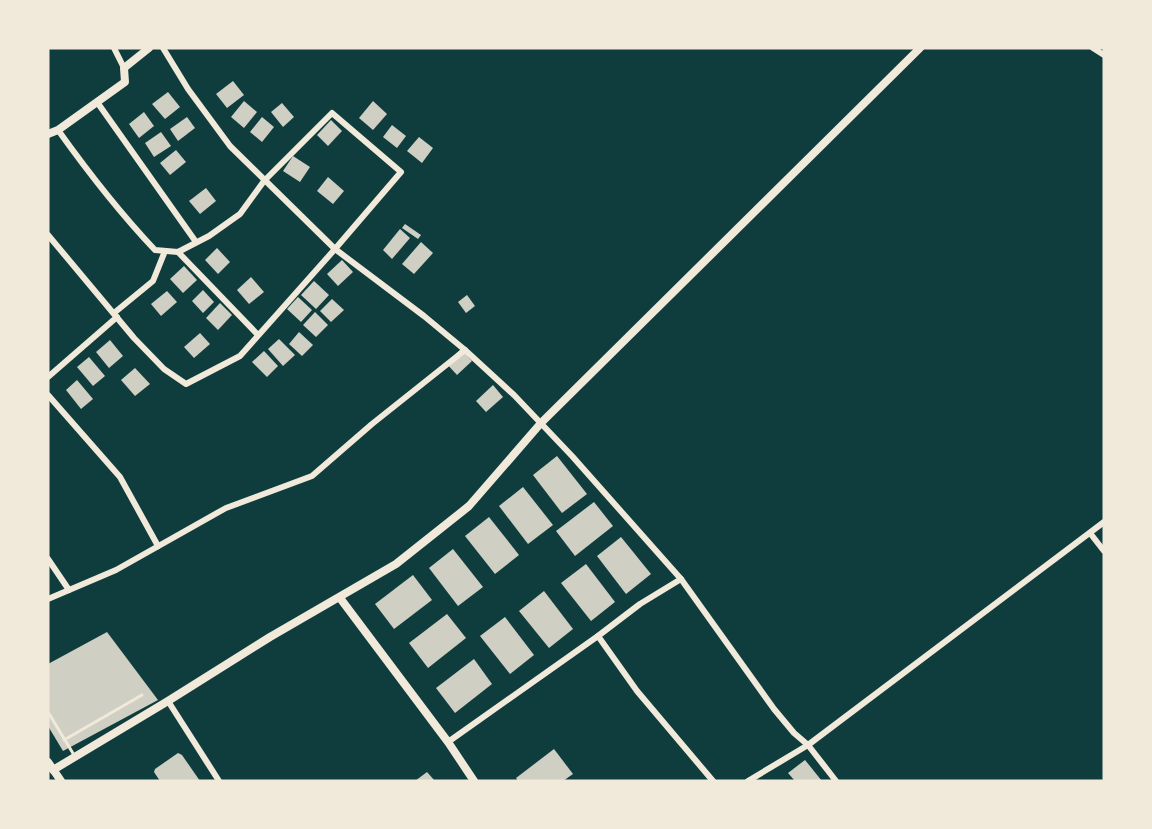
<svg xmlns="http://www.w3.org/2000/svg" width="1152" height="829" font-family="Inter,sans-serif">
<rect width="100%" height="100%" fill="#0f3d3e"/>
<g fill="#cfcfc3">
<path d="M233 81 244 95 227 108 216 94Z"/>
<path d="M168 92 180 107 165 119 152 104Z"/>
<path d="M244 101 257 112 244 128 231 117Z"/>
<path d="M373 101 387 114 373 130 359 118Z"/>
<path d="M282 103 294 117 283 127 271 112Z"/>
<path d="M144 112 154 126 139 138 129 124Z"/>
<path d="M187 117 195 128 178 141 170 129Z"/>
<path d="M262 117 274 127 262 142 250 132Z"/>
<path d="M331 120 342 131 328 146 317 135Z"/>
<path d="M392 125 406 136 397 148 383 137Z"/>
<path d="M161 132 171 146 154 157 145 143Z"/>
<path d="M419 137 433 148 422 163 407 151Z"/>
<path d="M176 150 186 162 170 175 160 163Z"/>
<path d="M293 156 310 167 300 182 283 171Z"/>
<path d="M328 177 344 191 333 204 317 191Z"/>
<path d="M206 188 216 201 200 214 189 201Z"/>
<path d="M405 224 421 235 418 239 402 228Z"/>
<path d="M400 229 410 238 392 259 383 250Z"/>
<path d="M421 242 433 253 414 274 402 264Z"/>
<path d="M217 248 230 262 218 274 205 260Z"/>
<path d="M342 260 353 272 338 286 327 274Z"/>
<path d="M184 266 197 280 183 293 170 279Z"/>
<path d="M251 277 264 292 249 304 237 290Z"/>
<path d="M314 281 329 295 316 309 301 295Z"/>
<path d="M203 290 214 302 203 313 192 301Z"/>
<path d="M167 291 177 302 161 316 151 304Z"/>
<path d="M467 295 475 306 466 313 458 302Z"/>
<path d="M298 297 312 310 301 322 287 309Z"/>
<path d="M332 299 344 310 331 322 320 311Z"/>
<path d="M220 303 232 315 218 330 206 318Z"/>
<path d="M315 312 328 325 316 337 303 325Z"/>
<path d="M299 332 313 345 302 356 289 344Z"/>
<path d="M200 333 210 344 194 358 184 347Z"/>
<path d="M279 339 295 355 283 366 268 349Z"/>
<path d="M110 340 123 356 109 368 96 352Z"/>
<path d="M461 349 472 361 457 375 446 363Z"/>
<path d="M264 351 278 366 267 377 252 362Z"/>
<path d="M89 357 105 376 93 386 77 367Z"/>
<path d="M135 368 150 384 135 396 121 380Z"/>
<path d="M77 380 93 399 81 409 66 390Z"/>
<path d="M493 385 503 397 486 412 476 401Z"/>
<path d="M557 456 587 494 562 513 533 475Z"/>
<path d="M523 487 553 525 528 544 499 506Z"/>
<path d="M594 502 613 526 575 556 556 531Z"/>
<path d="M489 517 519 555 495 574 465 536Z"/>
<path d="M621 537 651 574 626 594 597 556Z"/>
<path d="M453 549 483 587 458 606 429 568Z"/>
<path d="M586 564 615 602 591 621 561 583Z"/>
<path d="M413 575 432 600 394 629 375 604Z"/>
<path d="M544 591 573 629 549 648 519 611Z"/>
<path d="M447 614 466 638 428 668 409 643Z"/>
<path d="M505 617 534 655 510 674 480 636Z"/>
<path d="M107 632 158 700 63 751 48 726V664Z"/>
<path d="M474 659 492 684 455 713 436 688Z"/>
<path d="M554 749 573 774 563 781H518L516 778Z"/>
<path d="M178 753 182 755 200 781H160L154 772 155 769Z"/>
<path d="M805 760 822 781H795L788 773Z"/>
<path d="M427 772 435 781H415Z"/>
</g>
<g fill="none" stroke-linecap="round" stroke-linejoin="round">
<g stroke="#f1e9da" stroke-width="3">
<path d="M48 712 74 755"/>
<path d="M64 740 142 695"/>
</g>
<g stroke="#f1e9da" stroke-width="6">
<path d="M114 48 124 68"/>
<path d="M163 48 188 89 230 146 335 249 424 316 465 350 514 395 572 456 681 579 640 604 598 636 448 742"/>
<path d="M1093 48 1104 55"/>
<path d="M97 102 196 242"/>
<path d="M48 235 134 338 164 369 186 384 240 356 335 249 401 172 332 113 264 181 240 214 209 236 178 252 155 250C119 212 88 172 58 130"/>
<path d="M178 252 258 335"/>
<path d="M114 313 153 281 165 251"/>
<path d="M48 377 117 317"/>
<path d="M48 395 120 477 158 546"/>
<path d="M1090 533 1104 551"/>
<path d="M48 559 69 590"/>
<path d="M681 579 774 709 794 733 808 745 836 781"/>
<path d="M48 599 116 570 226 508 312 476 372 424 465 350"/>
<path d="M598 636 637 691 713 781"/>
<path d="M168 701 219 781"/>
<path d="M748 781 808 745 1104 522"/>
</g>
<g stroke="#f1e9da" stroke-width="8">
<path d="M48 134 58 130 125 82 124 68 149 48"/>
<path d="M340 598 448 742 474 781"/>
<path d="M53 770 168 701 270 637 396 564 469 506 541 423 920 48"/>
</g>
<path stroke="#f1e9da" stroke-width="8" d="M48 762 61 781"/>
</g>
<rect width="1152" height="829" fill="none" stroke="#f1e9da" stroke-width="99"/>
</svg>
